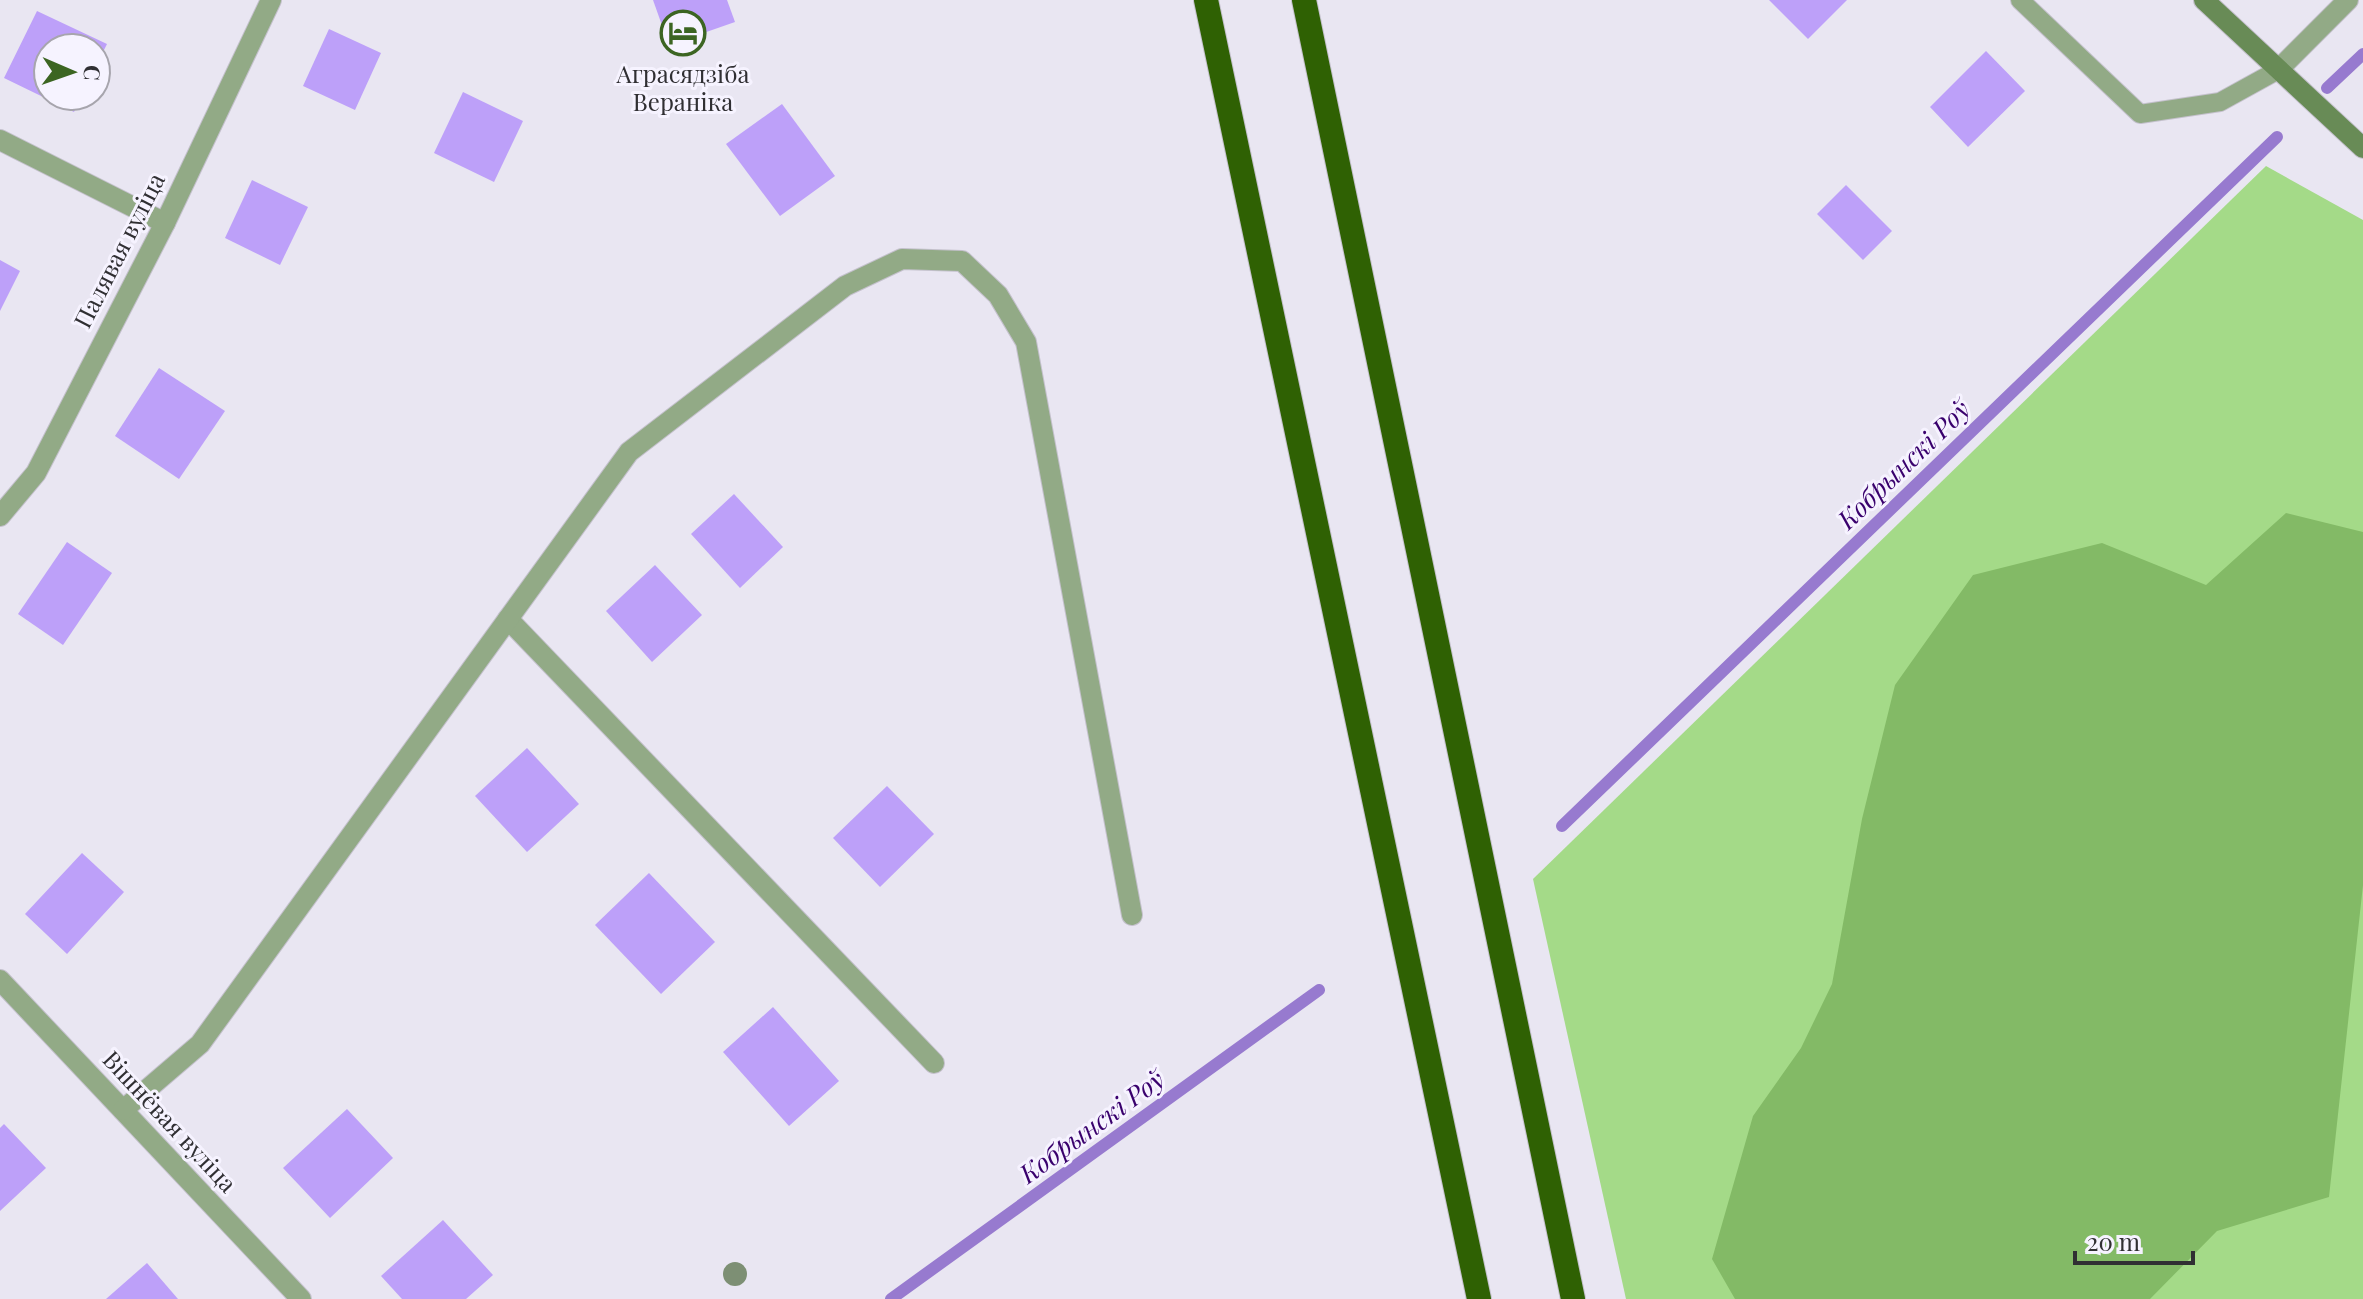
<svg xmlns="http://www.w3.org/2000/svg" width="2363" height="1299" font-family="'Playfair Display',serif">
<rect width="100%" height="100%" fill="#e9e6f2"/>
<path fill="#a4da88" d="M2266 166 2363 220V1299H1626L1533 879Z"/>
<path fill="#83ba66" d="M2286 513 2363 532V885L2329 1197 2217 1231 2150 1299H1735L1712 1259 1753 1116 1801 1048 1832 984 1862 819 1895 685 1973 575 2102 543 2206 585Z"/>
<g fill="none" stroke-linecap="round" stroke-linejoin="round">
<g stroke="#977acf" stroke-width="12">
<path d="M2327 88 2363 54"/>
<path d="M1562 826 2277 137"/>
<path d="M891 1299 1319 990"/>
</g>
</g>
<g fill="#bda0f9">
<path d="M653 0H727L735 22 669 45Z"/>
<path d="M1769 0H1847L1808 39Z"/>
<path d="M37 11 107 44 96 66V48H48V96H81L74 112 4 78Z"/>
<path d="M329 29 381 53 355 110 303 86Z"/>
<path d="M1986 51 2025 91 1968 147 1930 107Z"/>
<path d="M463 92 523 121 494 182 434 153Z"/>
<path d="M782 104 835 176 780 216 726 144Z"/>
<path d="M252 180 308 207 280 265 225 238Z"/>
<path d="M1846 185 1892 231 1863 260 1817 214Z"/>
<path d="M0 260 20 271 0 311Z"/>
<path d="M159 368 225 411 179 479 115 436Z"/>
<path d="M734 494 783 547 740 588 691 534Z"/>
<path d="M67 542 112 573 63 645 18 614Z"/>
<path d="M655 565 702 615 652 662 606 611Z"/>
<path d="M527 748 579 804 527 852 475 796Z"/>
<path d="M887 786 934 834 880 887 833 838Z"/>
<path d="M82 853 124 892 67 954 25 914Z"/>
<path d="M649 873 715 942 661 994 595 925Z"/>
<path d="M773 1007 839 1081 789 1126 723 1052Z"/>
<path d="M347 1109 393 1158 330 1218 283 1168Z"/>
<path d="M4 1124 46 1168 0 1211V1128Z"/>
<path d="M443 1220 493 1275 466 1299H402L381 1276Z"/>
<path d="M147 1263 178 1299H106Z"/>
</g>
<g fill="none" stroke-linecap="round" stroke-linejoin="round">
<g stroke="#c4c1cc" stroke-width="20">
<path id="lane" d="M2020 0 2140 114 2220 102 2278 70"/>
</g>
<g stroke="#c4c1cc" stroke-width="22">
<g id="street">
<path d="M2278 70 2348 0"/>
<path d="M0 140 165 223"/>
<path d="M0 516 36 473 165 223 271 0"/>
<path d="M508 619 934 1063"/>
<path d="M0 980 301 1299"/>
<path d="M123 1110 200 1044 629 452 845 286 902 259 962 261 998 295 1026 342 1132 915"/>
</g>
</g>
<g stroke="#c4c1cc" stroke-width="22">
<path id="secondary" d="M2204 0 2363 148"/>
</g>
<g stroke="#c4c1cc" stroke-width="26">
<g id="highway">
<path d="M1206 0 1479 1299"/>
<path d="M1304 0 1573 1299"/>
</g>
</g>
<use href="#lane" stroke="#92aa86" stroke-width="18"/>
<use href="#street" stroke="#92aa86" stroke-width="20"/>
<use href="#secondary" stroke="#688b56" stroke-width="20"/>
<use href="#highway" stroke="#2f6103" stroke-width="24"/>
</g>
<circle fill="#7d8f74" cx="735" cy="1274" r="12"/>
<defs>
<g id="hotel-ring" transform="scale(2.3)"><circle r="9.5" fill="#f6f3ff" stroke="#3c6522" stroke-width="1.5"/><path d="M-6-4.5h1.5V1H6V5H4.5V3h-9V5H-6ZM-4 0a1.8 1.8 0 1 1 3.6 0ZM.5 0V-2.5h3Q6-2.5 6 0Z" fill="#3c6522"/></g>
</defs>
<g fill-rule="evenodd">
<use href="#hotel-ring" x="683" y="33"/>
</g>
<g text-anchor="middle" stroke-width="6" stroke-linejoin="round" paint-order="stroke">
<g font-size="24" fill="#302f33" stroke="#f6f3ff">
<text x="683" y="83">Аграсядзіба<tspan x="683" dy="28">Вераніка</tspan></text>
</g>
<g font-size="24" fill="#302f33" stroke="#f6f3ff">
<text transform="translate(120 251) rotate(-63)" y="8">Палявая вуліца</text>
<text transform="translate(169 1122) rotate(47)" y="8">Вішнёвая вуліца</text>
</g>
<g font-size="26" font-style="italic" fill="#39006d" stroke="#f6f3ff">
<text transform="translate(1904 465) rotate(-44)" y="9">Кобрынскі Роў</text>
<text transform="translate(1092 1127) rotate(-36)" y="9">Кобрынскі Роў</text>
</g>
</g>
<g transform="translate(72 72) rotate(92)"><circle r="38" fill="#f6f3ff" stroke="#a7a5ad" stroke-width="2"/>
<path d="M0-6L14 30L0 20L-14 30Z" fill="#3c6522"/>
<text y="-12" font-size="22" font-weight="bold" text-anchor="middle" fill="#302f33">С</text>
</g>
<path d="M2075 1251v12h118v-12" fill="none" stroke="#302f33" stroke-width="4"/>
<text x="2087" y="1251" font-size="24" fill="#302f33" stroke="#f6f3ff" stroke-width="6" paint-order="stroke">20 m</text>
</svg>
